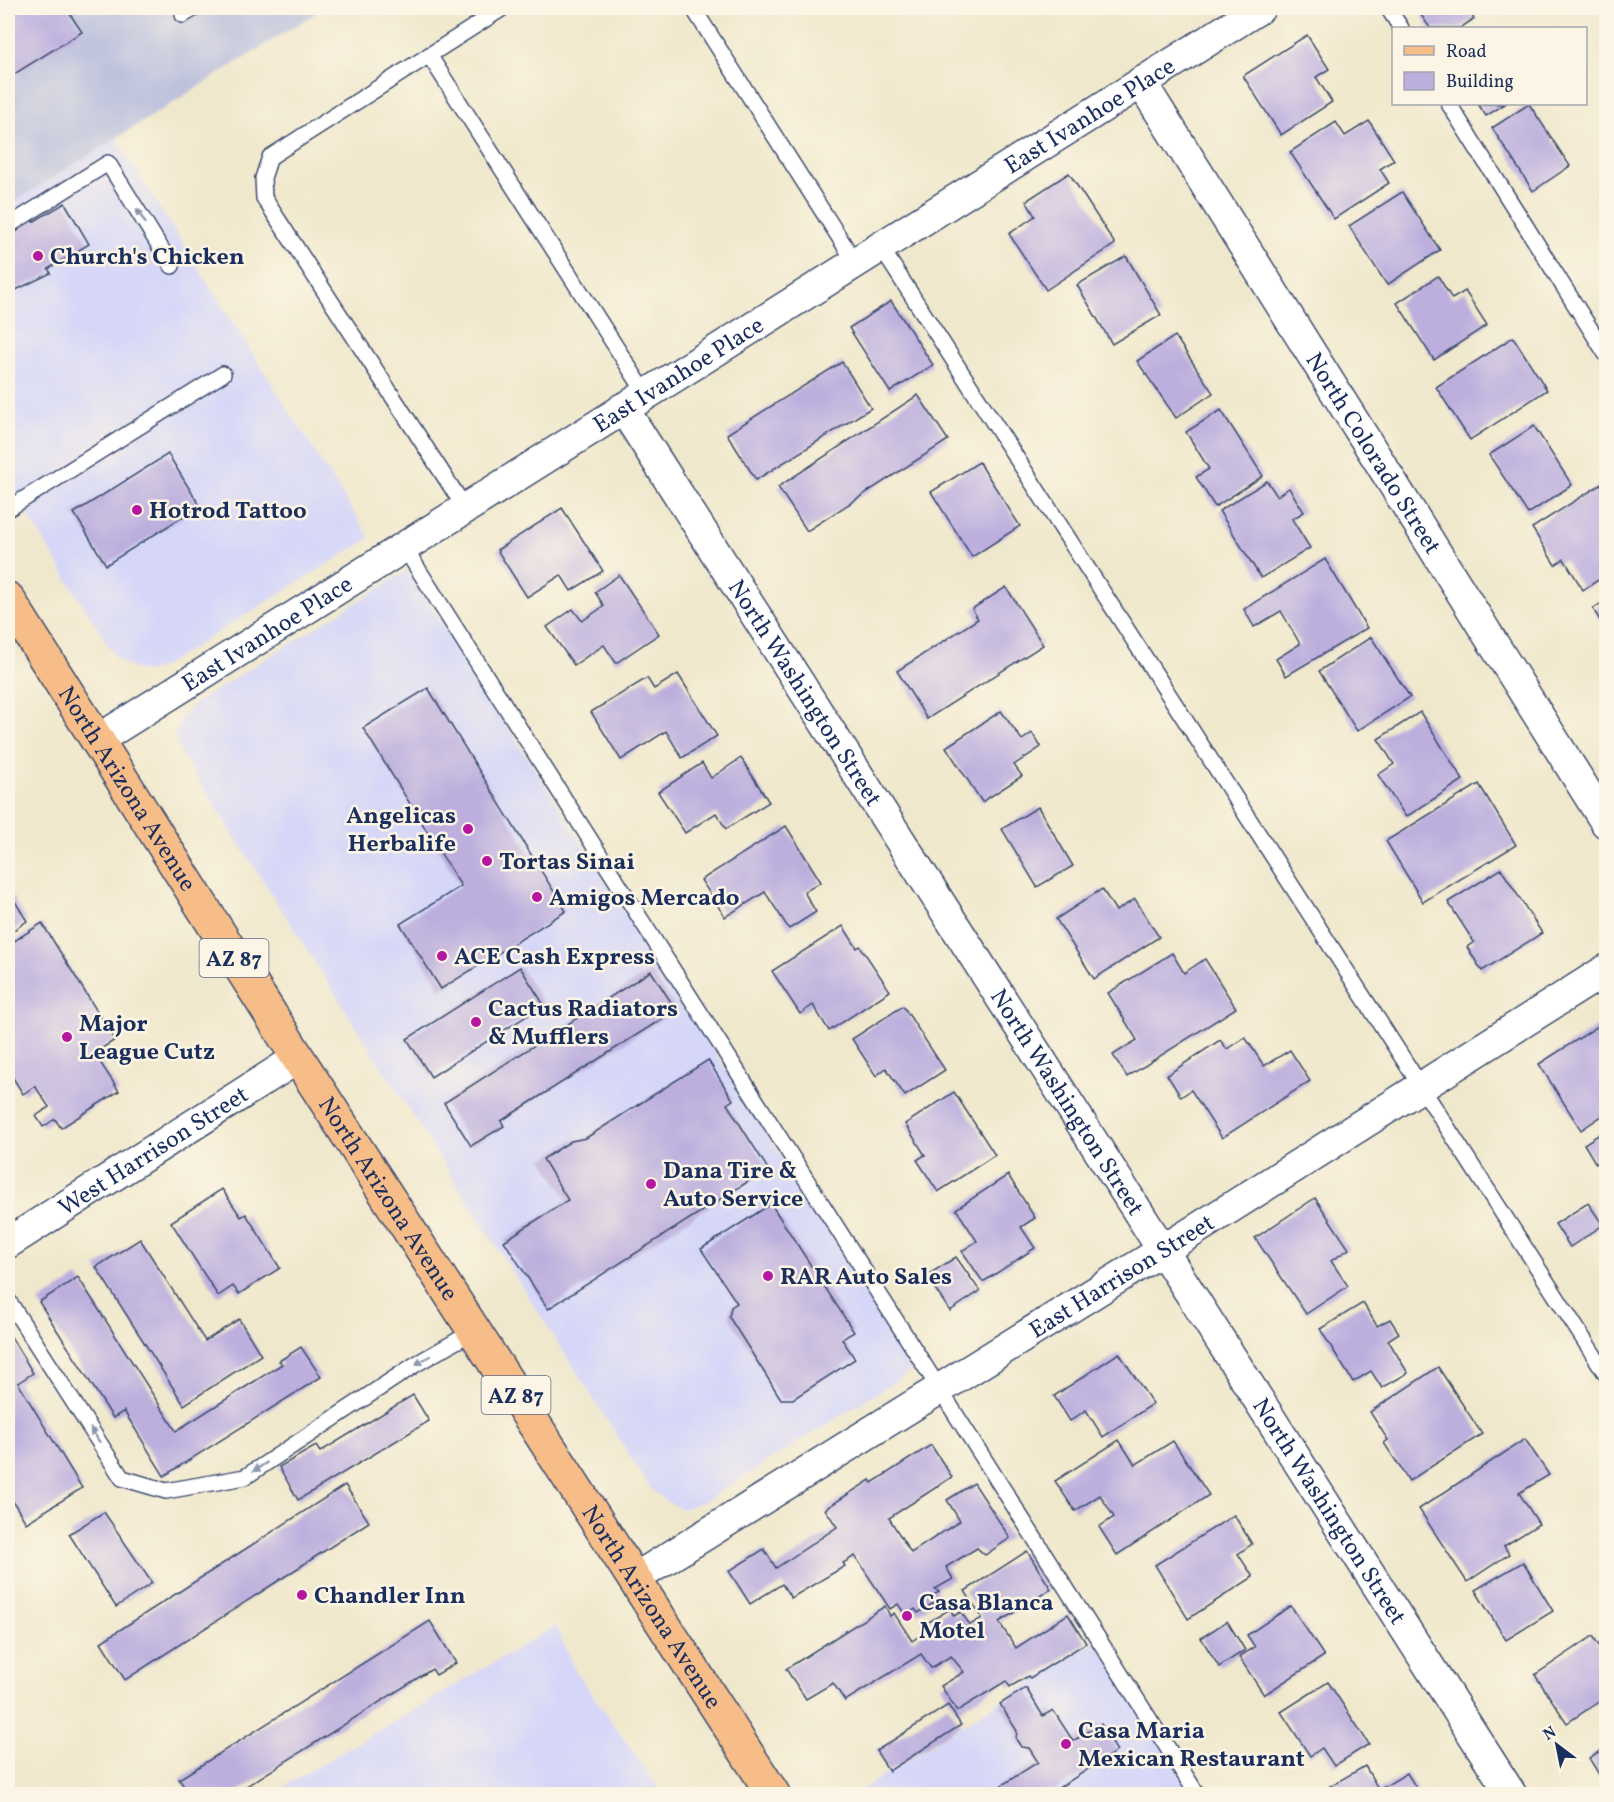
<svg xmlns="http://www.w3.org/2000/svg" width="1614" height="1802" font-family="Vollkorn,serif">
<rect width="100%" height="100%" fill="#fcf5e5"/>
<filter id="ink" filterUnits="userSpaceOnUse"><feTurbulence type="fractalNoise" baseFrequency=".0167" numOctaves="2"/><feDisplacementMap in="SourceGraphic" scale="12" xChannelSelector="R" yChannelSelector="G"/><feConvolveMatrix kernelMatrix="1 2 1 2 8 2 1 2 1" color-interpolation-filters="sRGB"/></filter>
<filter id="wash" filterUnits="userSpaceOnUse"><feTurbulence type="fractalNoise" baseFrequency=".008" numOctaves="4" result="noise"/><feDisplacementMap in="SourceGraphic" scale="24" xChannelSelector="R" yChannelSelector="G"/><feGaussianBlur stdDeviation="1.35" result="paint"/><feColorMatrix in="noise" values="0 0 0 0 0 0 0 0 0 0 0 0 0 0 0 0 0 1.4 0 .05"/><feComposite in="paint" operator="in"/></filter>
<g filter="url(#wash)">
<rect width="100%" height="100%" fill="#f0e8cc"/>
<g fill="#d6d7f8">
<path d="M116 139 370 538 162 667 147 672 133 669 115 656 8 483V206Z"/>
<path d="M408 570 916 1368 705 1501 682 1509 666 1501 651 1489 180 751 174 736 181 718 195 703Z"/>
<path d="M556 1626 575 1670 663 1794H271Z"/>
<path d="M1096 1640 1192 1794H855Z"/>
</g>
<path fill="#bec2dd" d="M8 8H324L8 206Z"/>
<g id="blocks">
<g fill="#bcafde">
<path d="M8 8H66L82 32 8 78Z"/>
<path d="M1416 8H1467L1474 19 1460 28H1430Z"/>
<path d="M1307 35 1329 69 1316 77 1332 102 1281 135 1243 76Z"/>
<path d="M1478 104H1505L1486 116Z"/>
<path d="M1529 104 1570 166 1533 191 1492 128Z"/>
<path d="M1369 121 1394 160 1380 169 1389 183 1334 219 1290 152 1336 122 1345 136Z"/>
<path d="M1069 173 1115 244 1046 290 1009 234 1035 216 1026 201Z"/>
<path d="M1402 192 1440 250 1387 285 1349 226Z"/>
<path d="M65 203 89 244 48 269 51 273 16 290 8 277V237L19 230 18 227 31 219 33 222Z"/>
<path d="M1126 256 1161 315 1112 344 1077 285Z"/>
<path d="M1438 276 1452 299 1465 291 1487 325 1434 360 1397 303Z"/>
<path d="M891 301 933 365 890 392 849 328Z"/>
<path d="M1175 336 1213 393 1176 418 1137 361Z"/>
<path d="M1513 337 1547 390 1470 440 1436 387Z"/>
<path d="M842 362 871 408 756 480 727 434Z"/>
<path d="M918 395 948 440 807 531 778 487Z"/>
<path d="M1221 410 1263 476 1215 507 1196 477 1209 469 1186 432Z"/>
<path d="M1534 426 1572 485 1528 514 1489 455Z"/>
<path d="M168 454 200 506 106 565 74 513Z"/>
<path d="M979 462 1020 526 972 557 931 492Z"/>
<path d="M1267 481 1277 496 1289 488 1304 512 1292 519 1310 548 1261 578 1219 511Z"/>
<path d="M1603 483 1606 488V575L1583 590 1564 559 1555 565 1532 528Z"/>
<path d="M562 508 603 571 571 591 561 575 527 597 497 550Z"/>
<path d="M1325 559 1367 628 1286 676 1276 659 1300 644 1281 611 1254 627 1244 609Z"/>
<path d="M619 575 659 634 616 663 604 645 574 665 547 627 573 609 582 621 604 606 595 592Z"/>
<path d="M1006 587 1043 645 927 719 897 671 978 619 972 609Z"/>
<path d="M1606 600V630L1593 609Z"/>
<path d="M1371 637 1410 697 1357 731 1319 671Z"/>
<path d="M678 674 717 736 682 758 666 731 621 760 591 712 647 678 654 689Z"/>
<path d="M428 688 566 911 441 989 400 924 461 886 363 728Z"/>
<path d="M1001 711 1022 740 1032 733 1041 747 1014 765 1022 776 982 802 946 747Z"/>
<path d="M1420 712 1463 780 1406 817 1378 775 1394 764 1378 739Z"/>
<path d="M741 758 769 802 726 829 716 813 685 833 658 792 702 763 711 778Z"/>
<path d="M1479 784 1516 845 1423 902 1386 841Z"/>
<path d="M1038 807 1073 866 1037 887 1002 829Z"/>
<path d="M786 826 821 882 804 892 816 912 789 929 765 892 725 917 701 880Z"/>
<path d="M1501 869 1542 933 1482 971 1467 947 1474 942 1448 902Z"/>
<path d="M1102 889 1116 911 1135 899 1159 937 1094 979 1056 919Z"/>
<path d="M8 890 27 921 8 934Z"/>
<path d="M42 923 115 1040 94 1053 119 1091 61 1128 55 1119 43 1127 36 1116 49 1107 35 1086 23 1094 8 1070V945Z"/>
<path d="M843 926 857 948 860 946 890 991 829 1031 813 1005 800 1014 772 971Z"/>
<path d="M1172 953 1184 973 1205 959 1236 1008 1127 1077 1113 1055 1137 1040 1108 993Z"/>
<path d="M520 967 544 1005 431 1077 407 1039Z"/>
<path d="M651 971 676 1010 501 1121 504 1126 471 1146 444 1103Z"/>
<path d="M903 1006 945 1070 905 1096 886 1068 876 1076 852 1039Z"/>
<path d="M1606 1021V1113L1581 1130 1539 1064Z"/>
<path d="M1245 1037 1264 1066 1290 1050 1310 1081 1222 1138 1191 1090 1181 1097 1167 1075 1220 1040 1227 1049Z"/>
<path d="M708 1060 733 1100 727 1104 768 1169 548 1309 504 1241 568 1200 543 1159 571 1141 586 1138Z"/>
<path d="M954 1092 995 1155 938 1192 917 1160 925 1155 905 1124Z"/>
<path d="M1606 1130V1157L1596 1164 1584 1144Z"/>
<path d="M1008 1175 1035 1218 1021 1227 1035 1248 983 1282 962 1251 977 1241 956 1209Z"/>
<path d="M222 1189 241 1217 246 1214 280 1268 239 1294 233 1286 218 1296 171 1222Z"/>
<path d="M1315 1198 1349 1249 1331 1261 1348 1286 1306 1314 1255 1238Z"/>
<path d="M1588 1203 1603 1225 1570 1247 1555 1224Z"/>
<path d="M771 1204 854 1332 842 1339 855 1359 793 1399H781L729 1317 731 1307 737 1303 701 1249Z"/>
<path d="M140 1239 205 1341 239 1319 261 1355 184 1405 96 1267Z"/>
<path d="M956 1257 980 1291 950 1311 926 1276Z"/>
<path d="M78 1277 176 1431 282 1364 279 1361 301 1347 321 1377 164 1476 124 1411 113 1418 39 1302Z"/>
<path d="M1363 1303 1377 1326 1390 1319 1399 1333 1388 1340 1408 1373 1382 1388 1371 1371 1353 1382 1320 1329Z"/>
<path d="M8 1332 33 1373 18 1383 82 1488 26 1523 8 1493Z"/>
<path d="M1119 1353 1153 1404 1103 1437 1086 1410 1070 1421 1054 1396Z"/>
<path d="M1438 1367 1482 1434 1409 1481 1384 1443 1388 1440 1370 1412Z"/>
<path d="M413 1395 429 1421 298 1500 279 1467 316 1446 320 1452Z"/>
<path d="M1525 1439 1549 1475 1519 1493 1539 1524 1504 1546 1509 1554 1467 1582 1419 1509Z"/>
<path d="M1119 1440 1135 1465 1173 1441 1209 1495 1117 1555 1099 1527 1114 1517 1100 1495 1075 1511 1055 1481Z"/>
<path d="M931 1445 952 1477 889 1518 911 1553 960 1521 947 1500 974 1483 1010 1538 985 1555 977 1548 946 1567 953 1579 935 1589 939 1592 932 1596 937 1601 918 1613 915 1609 906 1616 898 1604 890 1609 855 1556 843 1563 845 1566 791 1598 782 1584 750 1604 729 1571 764 1549 776 1568 837 1527 825 1509 870 1480 872 1483Z"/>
<path d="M345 1485 369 1522 125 1680 101 1642Z"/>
<path d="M104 1512 152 1583 116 1607 69 1534Z"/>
<path d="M1234 1515 1252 1544 1238 1554 1253 1577 1188 1619 1155 1565Z"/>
<path d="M1027 1551 1051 1589 999 1622 1016 1648 1068 1614 1086 1643 1030 1678 1028 1676 1010 1687 1006 1681 957 1711 941 1686 964 1672 951 1656 931 1668 921 1654 845 1701 833 1683 806 1699 786 1669 885 1606 890 1616 894 1613 912 1641 925 1632 922 1626 950 1609 954 1616 961 1612 970 1625 982 1618 965 1591Z"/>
<path d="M1523 1562 1553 1611 1506 1640 1475 1590Z"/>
<path d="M1291 1606 1324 1656 1264 1695 1239 1657 1255 1647 1247 1635Z"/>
<path d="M430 1621 456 1663 436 1675 432 1669 234 1794H189L179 1779Z"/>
<path d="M1227 1621 1245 1650 1219 1667 1201 1638Z"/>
<path d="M1593 1636 1606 1657V1697L1567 1723 1535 1675Z"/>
<path d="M1328 1682 1369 1744 1334 1766 1322 1748 1310 1756 1281 1712Z"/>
<path d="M1026 1688 1043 1716 1053 1710 1073 1741 1101 1724 1117 1751 1049 1794H988L1038 1762 1029 1748 1021 1747 1016 1739 1017 1731 1000 1704Z"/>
<path d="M948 1705 961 1725 889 1771 876 1751Z"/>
<path d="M1606 1747V1786L1589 1758Z"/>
<path d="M1365 1766 1379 1790 1407 1773 1420 1794H1328L1325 1789Z"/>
</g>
</g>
</g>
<g filter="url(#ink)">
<use href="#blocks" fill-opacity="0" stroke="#3b4b6e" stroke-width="1.5"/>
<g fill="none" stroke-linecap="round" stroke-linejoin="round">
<g stroke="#3b4b6e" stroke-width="18">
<g id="service">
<path d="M693 8 855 262"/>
<path d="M1388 8 1401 28"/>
<path d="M183 15 195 8"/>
<path d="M429 55 646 394"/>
<path d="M1449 104 1606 354"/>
<path d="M8 226 108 163 172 266"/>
<path d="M880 246 1606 1374"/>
<path d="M465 508 264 198 263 178 270 157 503 8"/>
<path d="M8 509 223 374"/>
<path d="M404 547 1197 1794"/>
<path d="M8 1300 122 1478 166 1491 245 1477 416 1364 474 1331"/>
</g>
</g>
<g stroke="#3b4b6e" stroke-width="33">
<g id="minor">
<path id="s1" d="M1141 82 1606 823"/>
<path id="s2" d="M623 408 1511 1794"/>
<path id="s3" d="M96 741 1260 8"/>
<path id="s4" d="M8 1243 298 1058"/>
<path id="s5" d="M634 1579 1192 1232 1606 970"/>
</g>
</g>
<g stroke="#3b4b6e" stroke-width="36">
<g id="primary">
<path id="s6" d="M8 599 298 1058 773 1794"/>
</g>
</g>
<use href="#service" stroke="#fff" stroke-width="15"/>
<use href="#minor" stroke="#fff" stroke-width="30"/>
<use href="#primary" stroke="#f7bd88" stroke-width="33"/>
</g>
<defs><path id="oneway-solid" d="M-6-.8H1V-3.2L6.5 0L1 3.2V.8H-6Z" transform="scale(1.5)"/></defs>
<g fill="#8d97ae">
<use href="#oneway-solid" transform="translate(141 216) rotate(-122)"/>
<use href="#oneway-solid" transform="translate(423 1360) rotate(150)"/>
<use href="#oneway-solid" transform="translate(95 1435) rotate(-123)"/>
<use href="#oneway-solid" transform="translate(260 1467) rotate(147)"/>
</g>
</g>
<g fill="#b5179e" stroke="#fcf5e5" stroke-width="2">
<circle cx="38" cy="256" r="6"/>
<circle cx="137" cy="510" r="6"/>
<circle cx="468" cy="829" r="6"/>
<circle cx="487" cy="861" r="6"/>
<circle cx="537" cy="897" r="6"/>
<circle cx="442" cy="956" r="6"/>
<circle cx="476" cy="1022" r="6"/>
<circle cx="67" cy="1037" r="6"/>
<circle cx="651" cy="1184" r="6"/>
<circle cx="768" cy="1276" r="6"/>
<circle cx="302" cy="1595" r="6"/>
<circle cx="907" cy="1616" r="6"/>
<circle cx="1066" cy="1744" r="6"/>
</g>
<g text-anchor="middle" stroke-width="5" stroke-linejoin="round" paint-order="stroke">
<g fill="#fcf5e5" stroke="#5e6a86" stroke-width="1.5">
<rect x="199.5" y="939" width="69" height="38" rx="4.5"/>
<rect x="481.5" y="1376" width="69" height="38" rx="4.5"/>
</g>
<g font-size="22" font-weight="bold" fill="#1b2f5e">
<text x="234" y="966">AZ 87</text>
<text x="516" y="1403">AZ 87</text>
</g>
<g font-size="24" fill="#1b2f5e" stroke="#fcf5e5">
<text dy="8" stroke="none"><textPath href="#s3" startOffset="1174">East Ivanhoe Place</textPath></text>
<text dy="8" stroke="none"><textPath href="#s3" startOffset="688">East Ivanhoe Place</textPath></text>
<text dy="8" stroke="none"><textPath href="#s1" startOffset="438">North Colorado Street</textPath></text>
<text dy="8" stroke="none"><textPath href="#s3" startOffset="202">East Ivanhoe Place</textPath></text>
<text dy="8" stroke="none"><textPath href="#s2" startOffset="338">North Washington Street</textPath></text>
<text dy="8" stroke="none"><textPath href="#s6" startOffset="224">North Arizona Avenue</textPath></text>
<text dy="8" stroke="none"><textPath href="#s2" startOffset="824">North Washington Street</textPath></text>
<text dy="8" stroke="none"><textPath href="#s4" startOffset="172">West Harrison Street</textPath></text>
<text dy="8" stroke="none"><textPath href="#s6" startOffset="710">North Arizona Avenue</textPath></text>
<text dy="8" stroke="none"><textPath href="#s5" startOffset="574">East Harrison Street</textPath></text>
<text dy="8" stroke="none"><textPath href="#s2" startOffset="1310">North Washington Street</textPath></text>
<text dy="8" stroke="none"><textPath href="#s6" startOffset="1196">North Arizona Avenue</textPath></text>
</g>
<g font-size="24" font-weight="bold" fill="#1b2f5e" stroke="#fcf5e5" text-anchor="start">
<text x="50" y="264">Church's Chicken</text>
<text x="149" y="518">Hotrod Tattoo</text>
<text x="456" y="823" text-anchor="end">Angelicas<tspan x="456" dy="28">Herbalife</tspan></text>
<text x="499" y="869">Tortas Sinai</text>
<text x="549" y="905">Amigos Mercado</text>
<text x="454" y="964">ACE Cash Express</text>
<text x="488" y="1016">Cactus Radiators<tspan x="488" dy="28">&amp; Mufflers</tspan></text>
<text x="79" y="1031">Major<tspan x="79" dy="28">League Cutz</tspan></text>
<text x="663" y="1178">Dana Tire &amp;<tspan x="663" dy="28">Auto Service</tspan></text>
<text x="780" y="1284">RAR Auto Sales</text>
<text x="314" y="1603">Chandler Inn</text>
<text x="919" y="1610">Casa Blanca<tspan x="919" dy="28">Motel</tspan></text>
<text x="1078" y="1738">Casa Maria<tspan x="1078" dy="28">Mexican Restaurant</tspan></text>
</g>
</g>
<rect width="1614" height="1802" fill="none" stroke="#fcf5e5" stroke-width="30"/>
<rect x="1392" y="27" width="195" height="78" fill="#fcf5e5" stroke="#a2a6af" stroke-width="1.5"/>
<rect x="1404" y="46" width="30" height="9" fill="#f7bd88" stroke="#a2a6af" stroke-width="1.5"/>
<text x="1446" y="57" font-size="18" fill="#1b2f5e">Road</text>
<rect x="1404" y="72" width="30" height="18" fill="#bcafde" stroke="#a2a6af" stroke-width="1.5"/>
<text x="1446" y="87" font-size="18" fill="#1b2f5e">Building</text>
<g transform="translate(1557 1745) rotate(328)" stroke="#fcf5e5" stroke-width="4.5" paint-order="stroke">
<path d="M0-4.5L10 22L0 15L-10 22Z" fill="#1b2f5e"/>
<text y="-9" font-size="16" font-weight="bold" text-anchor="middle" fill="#1b2f5e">N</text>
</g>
</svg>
